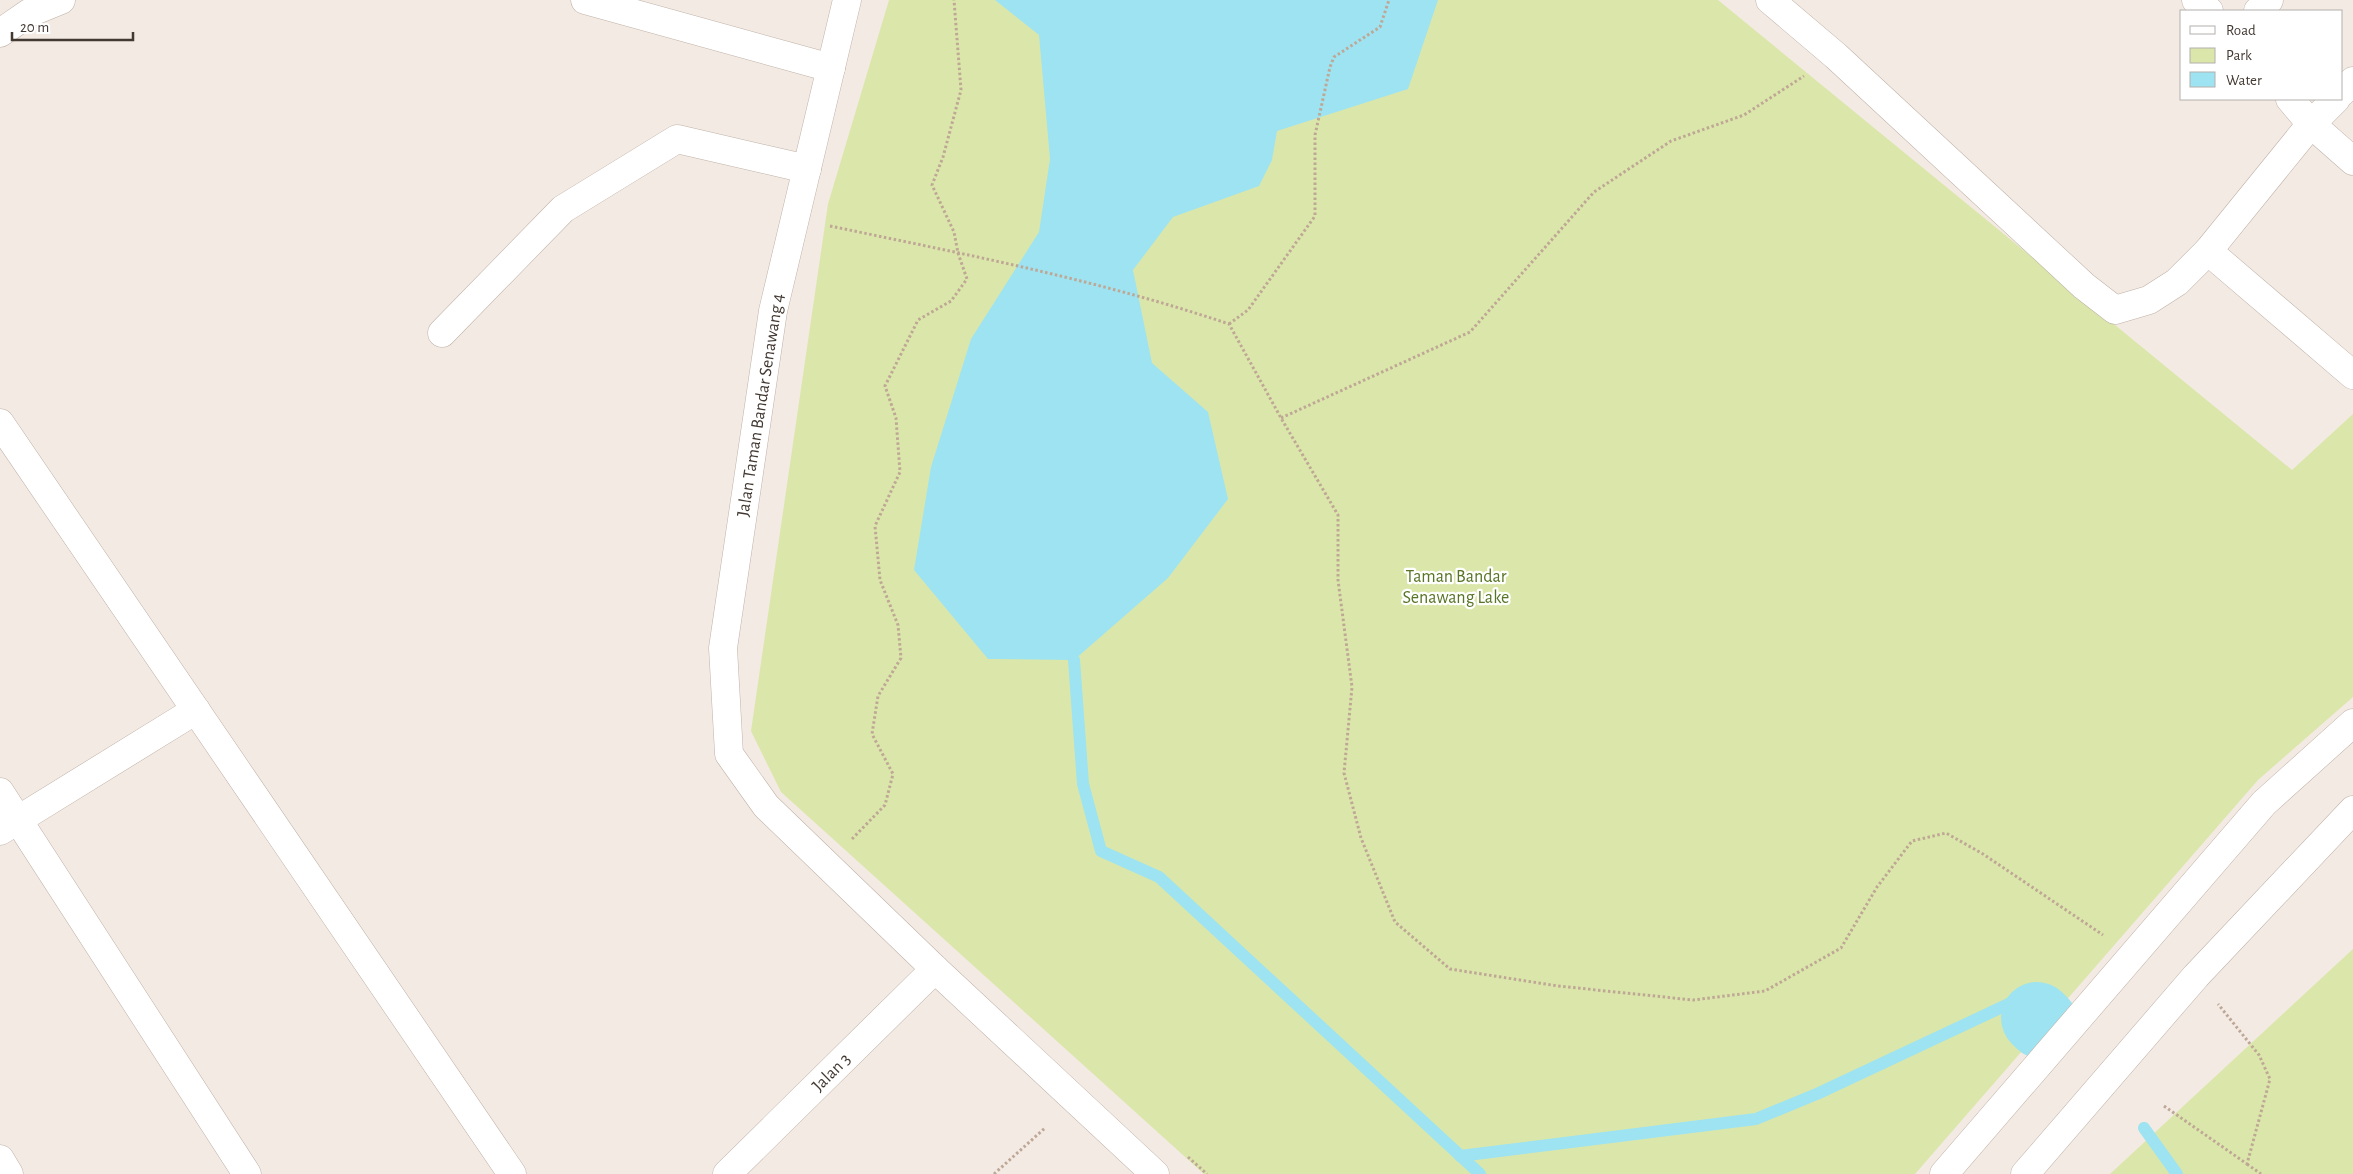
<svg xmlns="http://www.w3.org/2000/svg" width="2353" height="1174" font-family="'Alegreya Sans',sans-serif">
<rect width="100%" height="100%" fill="#f2eae3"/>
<g fill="#dbe7aa">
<path d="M889 0H1718L2292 470 2353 414V697L2258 780 1915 1174H1204L781 792 751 731 828 204Z"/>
<path d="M2353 949V1174H2110Z"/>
</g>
<path fill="#9de3f1" d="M995 0H1438L1408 89 1277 131 1272 160 1259 186 1173 217 1133 270 1152 363 1208 412 1228 499 1168 578 1074 660 988 659 914 570 931 467 971 339 1039 232 1050 159 1039 35Z"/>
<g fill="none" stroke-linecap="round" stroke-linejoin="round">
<g stroke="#9de3f1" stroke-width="12">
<path d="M1074 660 1083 784 1101 851 1159 877 1480 1174"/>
<path d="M2144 1128 2177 1174"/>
<path d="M1460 1156 1756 1119 1819 1093 2015 1001 2037 1018"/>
</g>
<path stroke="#9de3f1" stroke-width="72" d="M2037 1018 2042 1023"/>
<g stroke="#c0b2a8" stroke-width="29">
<g id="minor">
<path d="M585 0 831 68"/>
<path d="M847 0 773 311 723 648 729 754 766 806 935 969 1155 1174"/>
<path d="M1770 0 1836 56 2084 286 2115 310 2149 300 2177 282 2208 251"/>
<path d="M2196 0 2209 11"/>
<path d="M2258 11 2269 0"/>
<path d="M0 33 29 13 61 0"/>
<path d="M2342 92 2353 81"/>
<path d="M2290 99 2311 124 2353 161"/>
<path d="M2336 99 2311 124 2208 251 2353 375"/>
<path d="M442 333 563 209 677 139 807 169"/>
<path d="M0 423 512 1174"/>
<path d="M0 792 247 1174"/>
<path d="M0 831 196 710"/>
<path d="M0 1159 9 1174"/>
<path d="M727 1174 935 969"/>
<path d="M1944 1174 2264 803 2353 723"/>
<path d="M2025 1174 2196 976 2353 810"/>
</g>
</g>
<g stroke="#bfa796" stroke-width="3" stroke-dasharray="2.5 2.5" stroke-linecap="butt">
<path d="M830 226C964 254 1099 280 1229 324L1281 418 1338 515V580L1352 687 1344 773 1361 838 1395 922 1450 969 1558 986 1693 1000 1765 991 1841 948 1877 887 1912 841 1946 833 1983 854 2103 935"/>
<path d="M1229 324 1248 310 1315 216V135L1330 67 1334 57 1380 27 1389 0"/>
<path d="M1281 418 1470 332 1594 192 1671 141 1744 115 1804 76"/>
<path d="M852 839 885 805 893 774 872 734 878 696 901 658 898 625 880 580 875 526 900 472 896 418 885 386 918 320 951 301 967 279 958 253 954 232 932 185 943 157 961 90 954 0"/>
<path d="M2164 1106 2247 1164 2270 1079 2259 1055 2218 1004"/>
<path d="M1188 1157 1207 1174"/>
<path d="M2247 1164 2261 1174"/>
<path d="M994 1174 1045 1128"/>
</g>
<use href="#minor" stroke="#fff" stroke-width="28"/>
</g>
<g text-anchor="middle" stroke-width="4.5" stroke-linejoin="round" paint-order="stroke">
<g font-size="18" fill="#433933" stroke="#fff">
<text transform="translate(760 405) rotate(-81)" y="6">Jalan Taman Bandar Senawang 4</text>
<text transform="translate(831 1072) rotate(-45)" y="6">Jalan 3</text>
</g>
<g font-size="18" fill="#587526" stroke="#fff">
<text x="1456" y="582">Taman Bandar<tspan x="1456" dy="21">Senawang Lake</tspan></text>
</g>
</g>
<rect x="2180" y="10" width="162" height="90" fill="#ffffff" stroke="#b4b0ad"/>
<rect x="2190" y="26" width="25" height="8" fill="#ffffff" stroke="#b4b0ad"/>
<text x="2226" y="35" font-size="15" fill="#433933">Road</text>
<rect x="2190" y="48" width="25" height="15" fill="#dbe7aa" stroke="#b4b0ad"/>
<text x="2226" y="60" font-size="15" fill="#433933">Park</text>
<rect x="2190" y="72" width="25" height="15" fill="#9de3f1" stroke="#b4b0ad"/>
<text x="2226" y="85" font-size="15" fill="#433933">Water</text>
<path d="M12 32v8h121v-8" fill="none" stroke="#433933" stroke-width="2.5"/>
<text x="20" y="32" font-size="15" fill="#433933" stroke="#ffffff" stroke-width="4" paint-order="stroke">20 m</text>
</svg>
